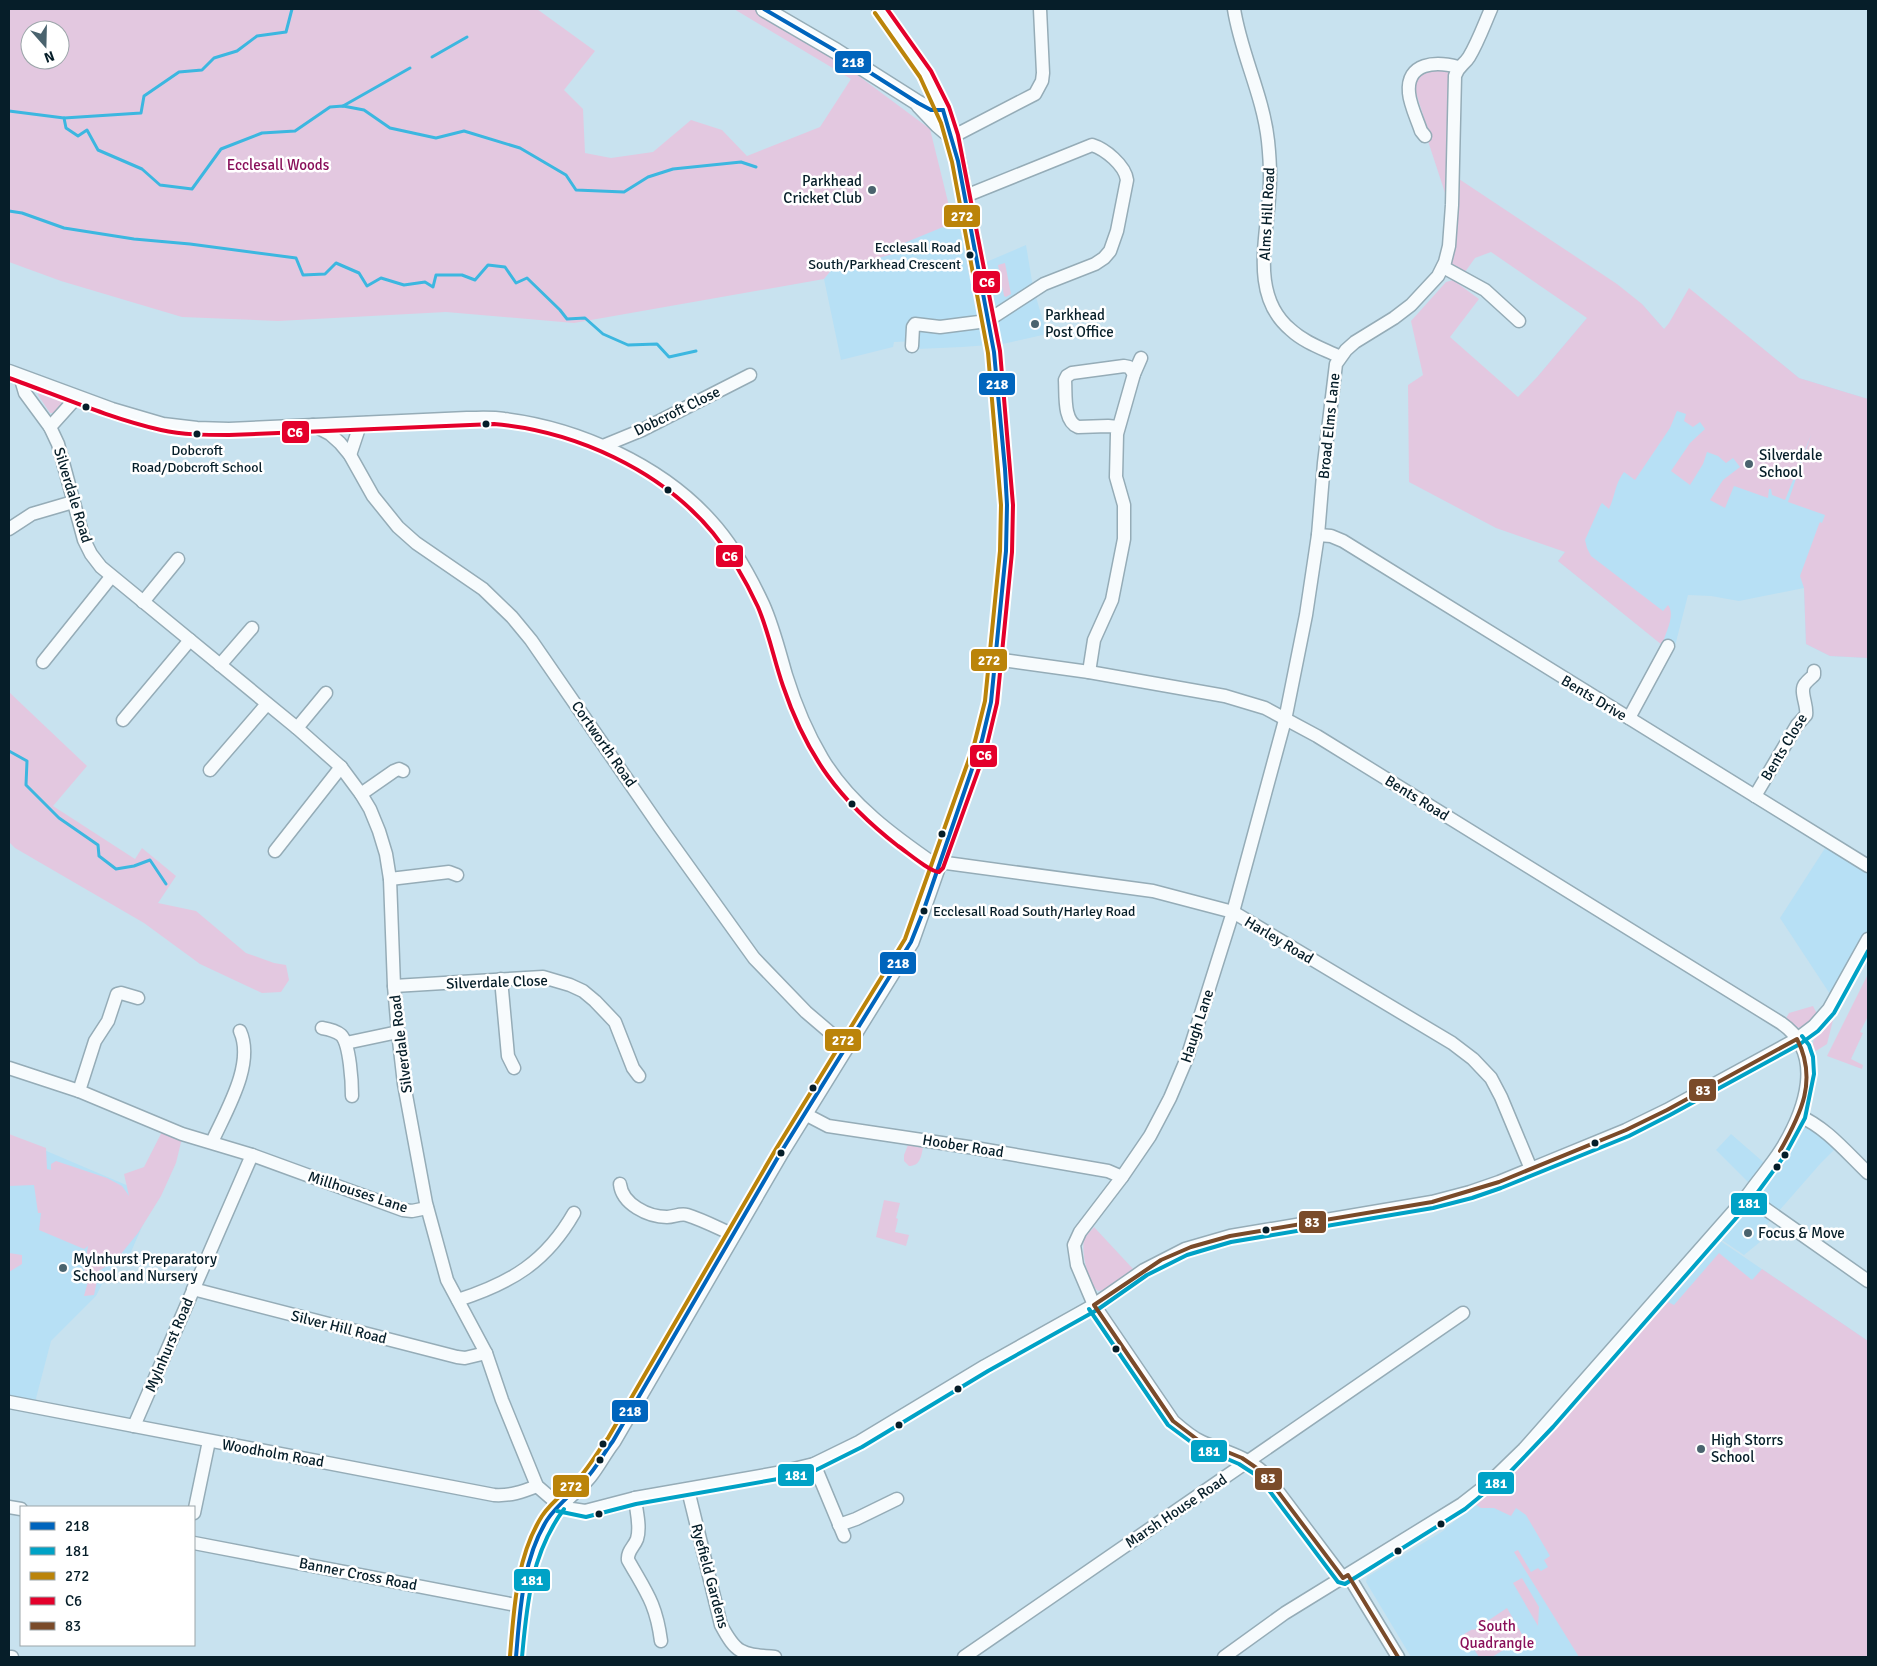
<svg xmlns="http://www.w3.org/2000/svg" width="1877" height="1666" font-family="Signika,sans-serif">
<rect width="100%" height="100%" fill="#c8e2ef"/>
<g fill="#b7e0f5">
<path d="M966 213 977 266 1026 245 1033 287 1047 334 1003 344 962 347 917 349V341L894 342 893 347 841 360 824 279 837 263 852 260 896 246 943 226 952 225V218Z"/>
<path d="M1603 299 1642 304 1664 329 1712 308 1799 378 1868 399V658L1830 656 1806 644 1804 588 1739 601 1711 596 1688 595 1674 650 1662 644 1558 561 1600 506 1538 376Z"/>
<path d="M1829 842 1868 866V939L1836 999 1830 994 1780 918Z"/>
<path d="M1799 1116 1839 1145 1820 1164 1756 1237 1760 1242 1744 1255 1713 1234 1753 1187 1716 1150 1731 1134 1769 1167Z"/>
<path d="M182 1134 131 1252 102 1284 96 1296 51 1341 34 1406 9 1400V1135L138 1190Z"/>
<path d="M1719 1240 1868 1341V1657H1411L1366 1582 1367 1577 1443 1531 1514 1471Z"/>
</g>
<g fill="#e3c8e0" fill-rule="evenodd">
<path d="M9 9H537L595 51 564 90 583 109 585 153 611 158 653 152 691 120 722 130 747 156 820 127 851 79 734 9H755L813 42 930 129 952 218V225L947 228 943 227 897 246 893 254 867 261 852 262V260L837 263 824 279 574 323 446 312 278 321 182 317 61 281 9 262ZM30 30H60V60H30Z"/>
<path d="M1429 68 1448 69 1452 76 1448 202 1428 141 1431 139 1414 87 1418 75Z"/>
<path d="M1459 179 1617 284 1642 304 1664 329 1669 323 1689 288 1799 378 1868 399V658L1830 656 1806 644 1804 588 1800 576 1819 524 1820 522 1822 523 1825 515 1788 502 1811 435 1785 500 1772 495 1771 489H1769L1768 498 1734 486 1725 508 1710 500 1723 480 1740 467 1733 458 1726 463 1718 456 1707 452 1703 464 1690 485 1671 471 1690 443 1705 429 1700 422 1693 427 1684 421 1686 414 1677 411 1670 428 1635 480 1624 472C1614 486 1616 494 1609 509L1602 503 1600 506 1585 540 1587 548 1591 556 1663 611 1668 605C1676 615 1665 634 1662 645L1558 561 1565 552 1496 528 1409 482 1408 385 1423 375 1411 321 1446 282 1453 280 1479 299 1450 337 1518 397 1538 376 1587 318 1491 252 1475 258 1465 272 1451 265Z"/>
<path d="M1005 263 1011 294 1006 297 1004 296 998 265Z"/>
<path d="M42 389 59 394 64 398V403L55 413H50L38 395 39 391Z"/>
<path d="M9 692 87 766 53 806 135 859 142 848 176 876 158 903 196 911 246 953 274 963 286 965 289 980 281 992 262 993 200 964 144 923 15 848 9 842Z"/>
<path d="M1868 974V1016L1860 1032 1863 1033 1851 1059 1863 1065 1862 1069 1827 1056Z"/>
<path d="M1813 1006 1818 1016C1805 1028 1800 1032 1784 1022L1789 1013Z"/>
<path d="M1831 1018 1833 1020 1827 1044 1816 1051 1814 1050C1809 1037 1824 1028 1831 1018Z"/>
<path d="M164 1128 183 1134 176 1163 161 1196 138 1233 116 1260 99 1271 94 1295 84 1296 90 1274 84 1270 88 1246 84 1249 39 1230 41 1213H38L34 1185 9 1186V1134L46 1148 47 1169 51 1170V1164L56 1161 107 1178 122 1186 129 1196 124 1174 144 1167Z"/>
<path d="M908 1145 923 1148C921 1157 920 1166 909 1166L904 1161V1155Z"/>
<path d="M884 1200 900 1203 896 1218 898 1219 895 1232 909 1235 906 1246 876 1237Z"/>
<path d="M1094 1227 1134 1270 1103 1290 1098 1291C1088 1283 1081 1253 1084 1240 1085 1236 1091 1231 1094 1227Z"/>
<path d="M9 1253 22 1255V1264L9 1272Z"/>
<path d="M1719 1253 1752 1280 1762 1269 1868 1341V1657H1579L1514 1552 1518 1550 1531 1572 1538 1568 1541 1571 1548 1567 1544 1560 1550 1556 1526 1515 1516 1508 1511 1516 1494 1508H1481L1475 1504 1514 1471 1666 1301 1674 1305Z"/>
<path d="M1522 1578 1539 1607 1538 1626 1513 1583Z"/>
<path d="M1507 1608 1523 1636 1515 1641V1643L1492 1657H1479L1464 1634 1473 1629 1474 1630Z"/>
</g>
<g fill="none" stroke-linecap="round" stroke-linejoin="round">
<g stroke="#3cb7e0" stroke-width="3">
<path d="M432 57 467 37"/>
<path d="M343 106 410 68"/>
<path d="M9 111 64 118 66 128 78 136 87 130 98 150 142 169 160 185 192 189 221 149 262 133 295 131 330 107 343 106 364 110 390 128 436 138 464 131 520 148 566 175 576 190 624 192 648 177 673 169 741 162 756 167"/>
<path d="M64 118 141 113 144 96 179 72 202 70 214 58 237 51 257 36 286 32 292 9"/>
<path d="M9 211 22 213 64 228 134 239 190 244 296 258 303 275 325 274 336 263 359 273 367 286 381 278 404 285 425 282 433 287 436 275H462L475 280 488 265 505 267 516 283 527 278 560 310 567 319 585 318 603 334 628 345 657 344 669 357 696 351"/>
<path d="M9 751 27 761 26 785 59 818 98 845 99 856 116 869 134 866 150 860 166 884"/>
</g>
<g stroke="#95acb7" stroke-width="15">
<g id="minor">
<path d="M1234 9C1241 54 1263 95 1268 141 1270 160 1271 179 1269 198 1266 242 1251 297 1291 330 1305 343 1324 349 1340 357"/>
<path d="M1425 136 1421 131C1417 119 1410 105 1409 93 1406 62 1436 61 1458 67"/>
<path d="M952 137 1035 94 1042 81 1043 73 1040 9"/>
<path d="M1443 267 1485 290 1519 321"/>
<path d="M912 346 913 327 915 324 940 327 987 321 1044 284 1095 264 1104 258 1110 251 1117 231 1127 180C1125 165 1105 149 1092 145L963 197"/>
<path d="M9 371 112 409 163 424 197 428 229 429 467 418C479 418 492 417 504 419 578 428 661 465 711 521 733 545 749 574 763 604 773 626 779 651 786 675 795 704 807 733 822 758 849 804 895 837 937 866"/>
<path d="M20 376 25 393 50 427 58 444 84 540 91 554 101 567 297 728 341 767 361 794 370 809 379 831 386 854 390 879 394 986 398 1032 404 1084 426 1203 447 1280 486 1353 502 1400 537 1486 559 1505 572 1509 585 1511 635 1498 777 1473 814 1464 859 1442 985 1366 1094 1305 1144 1270 1185 1249 1230 1236 1432 1202 1470 1192 1499 1182 1626 1130 1667 1110 1797 1039 1814 1026 1829 1009 1868 939"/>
<path d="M313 425 330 434 340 443 350 455 373 496 398 527 416 543 483 589 512 617 531 640 660 827 754 958 806 1012 847 1047"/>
<path d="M50 427 77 397"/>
<path d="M1118 427 1108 426 1078 427C1063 421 1066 395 1065 380L1067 376 1072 373 1124 366 1129 367 1134 374"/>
<path d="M603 446 642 430 750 375"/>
<path d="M350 455 359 428 367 423"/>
<path d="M9 529 32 514 73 502"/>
<path d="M1318 535 1331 536 1343 541 1868 866"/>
<path d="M143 602 178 559"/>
<path d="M995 659 1089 672 1225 696 1265 708 1317 736 1781 1023C1826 1054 1805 1111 1781 1150 1771 1166 1758 1180 1747 1196L1524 1449 1489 1483 1462 1504 1285 1613 1224 1657"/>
<path d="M43 662 111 577"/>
<path d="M220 665 252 628"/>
<path d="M1089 672 1094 640 1112 600 1124 539V505L1116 477 1117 434 1134 374 1141 358"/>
<path d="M1629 718 1668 646"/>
<path d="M123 720 190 640"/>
<path d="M297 728 326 693"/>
<path d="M210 770 267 704"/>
<path d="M361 794 394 771 399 769 403 771"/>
<path d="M1755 796 1797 725 1806 715C1808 706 1799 691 1805 684 1807 681 1811 678 1814 675V671"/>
<path d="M275 851 341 767"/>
<path d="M939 862 1153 891 1233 912 1452 1043 1473 1059 1491 1078 1501 1097 1531 1169"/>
<path d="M390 879 449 872 457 875"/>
<path d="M501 979 508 1056 514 1068"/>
<path d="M394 986 543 977 570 985 583 991 595 1001 615 1022 633 1068 639 1076"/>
<path d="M322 1028C328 1029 336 1031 341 1035 350 1044 352 1083 352 1096"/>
<path d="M346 1043 398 1032"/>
<path d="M9 1068 79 1091 182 1134 252 1155 403 1210 412 1211 427 1208"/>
<path d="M79 1091 95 1041 108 1021 117 994 121 993 138 998"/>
<path d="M805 1114 828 1126 975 1148 1108 1171 1122 1177"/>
<path d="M1799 1116C1826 1127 1847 1153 1868 1173"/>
<path d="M212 1142C226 1111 255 1064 240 1031"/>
<path d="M620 1184C622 1204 648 1217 667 1217 674 1217 680 1213 687 1215 703 1220 718 1228 734 1235"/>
<path d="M1747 1196 1868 1281"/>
<path d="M193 1289 457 1357 465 1358 486 1353"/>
<path d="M458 1300C511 1283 546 1262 574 1213"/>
<path d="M9 1402 494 1495C510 1496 522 1492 537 1486"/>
<path d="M134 1426 252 1155"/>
<path d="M814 1464 844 1536"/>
<path d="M688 1490 721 1625C737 1655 742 1654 775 1657"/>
<path d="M635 1498C636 1511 641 1526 637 1539 634 1547 627 1551 628 1560 646 1592 656 1603 661 1641"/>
<path d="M9 1507 21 1509"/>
<path d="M194 1513 209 1441"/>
<path d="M839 1525 856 1519 897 1499"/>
<path d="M194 1543 521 1606"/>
<path d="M1348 1575 1398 1657"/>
<path d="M1343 1578 1264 1473C1244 1455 1225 1452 1202 1442 1191 1437 1182 1429 1173 1421L1094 1305 1077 1265 1074 1245 1080 1232 1122 1177 1150 1136 1170 1098 1187 1058 1233 912 1285 720 1306 615 1318 535 1324 463 1336 364 1346 350 1355 342 1394 318 1411 305 1438 276 1445 262 1449 246 1452 205 1455 76C1458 66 1464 65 1469 57 1478 42 1484 25 1491 9"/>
<path d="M9 1657H12"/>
<path d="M964 1657 1463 1313"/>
</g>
</g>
<g stroke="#95acb7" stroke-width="18">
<g id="major">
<path d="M764 9 836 51 918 103 931 110H943"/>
<path d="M919 105 938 125 952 137"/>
<path d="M516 1657C520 1616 524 1556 547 1520 558 1503 576 1492 589 1476 598 1465 604 1452 613 1441L781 1152 911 942 980 747 991 702 1006 551 1007 505 994 352 976 262 958 161 947 121 925 74 880 9"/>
</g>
</g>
<use href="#minor" stroke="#f7fbfd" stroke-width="12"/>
<use href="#major" stroke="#f7fbfd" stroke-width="15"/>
<g stroke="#fff" stroke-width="8">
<g id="bus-1">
<path d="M764 9 836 51 918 103 931 110H943"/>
<path d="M516 1657C520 1612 522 1560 547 1520 557 1505 572 1494 584 1481 596 1469 603 1454 613 1441L781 1152 911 942 923 912 982 740 991 702 1006 551 1007 505 1005 469 994 352 958 161 943 110"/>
</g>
</g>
<g stroke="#fff" stroke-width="8">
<g id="bus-2">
<path d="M1089 1309 1168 1425 1195 1445 1239 1464 1259 1477 1338 1582 1345 1584 1465 1509 1511 1471 1553 1427 1752 1200 1785 1155 1805 1118 1814 1074 1813 1057 1809 1045 1802 1036"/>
<path d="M557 1511 586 1517 636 1504 778 1479 816 1470 862 1447 988 1371 1097 1310 1147 1275 1187 1255 1231 1242 1433 1208 1472 1198 1501 1188 1629 1136 1670 1115 1800 1044 1818 1031 1834 1013 1868 951"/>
<path d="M522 1657C527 1603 531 1554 564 1509"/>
</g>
</g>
<g stroke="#fff" stroke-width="8">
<path id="bus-3" d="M510 1656C514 1610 516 1557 542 1516 552 1501 567 1491 579 1478 590 1466 598 1451 608 1438L776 1149 905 939 974 745 985 701 1000 551 1001 505 988 353 952 162 941 123 920 77 875 13"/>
</g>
<g stroke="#fff" stroke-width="8">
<path id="bus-4" d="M9 378C59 396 109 418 161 430 183 435 207 435 229 435L494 424C575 431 661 470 713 533 731 555 746 581 758 607 769 633 774 660 783 686 807 757 840 801 898 846 907 852 930 872 939 872L943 868 986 749 997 703 1012 552 1013 505 1000 351 958 135 949 107 931 71 887 9"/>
</g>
<g stroke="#fff" stroke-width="8">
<path id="bus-5" d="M1398 1657 1348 1575 1343 1578 1264 1473 1242 1458 1198 1440 1173 1421 1094 1305 1161 1260 1191 1247 1230 1236 1432 1202 1499 1182 1626 1130 1667 1110 1797 1039C1818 1080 1801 1114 1780 1151"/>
</g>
<use href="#bus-1" stroke="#0065bd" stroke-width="4"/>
<use href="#bus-2" stroke="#00a2c6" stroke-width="4"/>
<use href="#bus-3" stroke="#bb840a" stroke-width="4"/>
<use href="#bus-4" stroke="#e4002b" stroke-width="4"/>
<use href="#bus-5" stroke="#7a4b2a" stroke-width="4"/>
</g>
<g fill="#4a636e" stroke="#fff" stroke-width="2">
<circle cx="872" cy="190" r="5"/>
<circle cx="1035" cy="324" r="5"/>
<circle cx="1749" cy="464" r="5"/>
<circle cx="1748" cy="1233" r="5"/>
<circle cx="63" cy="1268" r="5"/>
<circle cx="1701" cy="1449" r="5"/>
</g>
<g fill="#061e29" stroke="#fff" stroke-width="2">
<circle cx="970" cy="255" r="4.5"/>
<circle cx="86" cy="407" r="4.5"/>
<circle cx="486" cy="424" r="4.5"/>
<circle cx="197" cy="434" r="4.5"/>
<circle cx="668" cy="490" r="4.5"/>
<circle cx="852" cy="804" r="4.5"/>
<circle cx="942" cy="834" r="4.5"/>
<circle cx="924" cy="911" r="4.5"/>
<circle cx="813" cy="1088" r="4.5"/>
<circle cx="1595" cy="1143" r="4.5"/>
<circle cx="781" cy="1153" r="4.5"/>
<circle cx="1785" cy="1155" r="4.5"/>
<circle cx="1777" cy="1167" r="4.5"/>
<circle cx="1266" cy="1230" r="4.5"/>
<circle cx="1116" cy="1349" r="4.5"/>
<circle cx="958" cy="1389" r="4.5"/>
<circle cx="899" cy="1425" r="4.5"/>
<circle cx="603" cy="1444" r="4.5"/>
<circle cx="600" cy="1460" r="4.5"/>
<circle cx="599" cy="1514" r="4.5"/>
<circle cx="1441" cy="1524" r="4.5"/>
<circle cx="1398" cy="1551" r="4.5"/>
</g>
<g text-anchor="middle" stroke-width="5" stroke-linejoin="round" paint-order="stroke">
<g font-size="14" fill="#061e29" stroke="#fff" text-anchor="end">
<text x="961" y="252">Ecclesall Road<tspan x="961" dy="17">South/Parkhead Crescent</tspan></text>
<text x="197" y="455" text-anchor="middle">Dobcroft<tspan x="197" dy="17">Road/Dobcroft School</tspan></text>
<text x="933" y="916" text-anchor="start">Ecclesall Road South/Harley Road</text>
</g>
<g font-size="15" fill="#89105a" stroke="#fff">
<text x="278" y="170">Ecclesall Woods</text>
<text x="1497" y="1631">South<tspan x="1497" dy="17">Quadrangle</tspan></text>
</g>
<g font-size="15" fill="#061e29" stroke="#fff" text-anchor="start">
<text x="862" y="186" text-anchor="end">Parkhead<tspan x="862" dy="17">Cricket Club</tspan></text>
<text x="1045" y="320">Parkhead<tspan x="1045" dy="17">Post Office</tspan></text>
<text x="1759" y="460">Silverdale<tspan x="1759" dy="17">School</tspan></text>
<text x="1758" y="1238">Focus &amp; Move</text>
<text x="73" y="1264">Mylnhurst Preparatory<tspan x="73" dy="17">School and Nursery</tspan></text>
<text x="1711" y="1445">High Storrs<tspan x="1711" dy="17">School</tspan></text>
</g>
<g font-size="15" fill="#061e29" stroke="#fff">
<text transform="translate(1267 214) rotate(-87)" y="5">Alms Hill Road</text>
<text transform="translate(677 411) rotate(-26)" y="5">Dobcroft Close</text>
<text transform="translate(1329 426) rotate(-84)" y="5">Broad Elms Lane</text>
<text transform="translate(73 495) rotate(73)" y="5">Silverdale Road</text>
<text transform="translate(1594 698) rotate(31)" y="5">Bents Drive</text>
<text transform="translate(604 744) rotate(55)" y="5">Cortworth Road</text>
<text transform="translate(1784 747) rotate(-59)" y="5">Bents Close</text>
<text transform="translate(1417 798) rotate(32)" y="5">Bents Road</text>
<text transform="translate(1279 940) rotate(31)" y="5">Harley Road</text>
<text transform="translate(497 982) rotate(-2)" y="5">Silverdale Close</text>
<text transform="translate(1197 1026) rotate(-72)" y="5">Haugh Lane</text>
<text transform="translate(401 1044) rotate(-97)" y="5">Silverdale Road</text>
<text transform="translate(963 1146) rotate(9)" y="5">Hoober Road</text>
<text transform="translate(358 1192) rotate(18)" y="5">Millhouses Lane</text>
<text transform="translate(339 1327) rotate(14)" y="5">Silver Hill Road</text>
<text transform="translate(169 1345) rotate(-67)" y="5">Mylnhurst Road</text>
<text transform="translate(273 1453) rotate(10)" y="5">Woodholm Road</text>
<text transform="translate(1176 1511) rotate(-34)" y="5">Marsh House Road</text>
<text transform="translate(358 1574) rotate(11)" y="5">Banner Cross Road</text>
<text transform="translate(710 1576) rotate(75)" y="5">Ryefield Gardens</text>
</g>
</g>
<g stroke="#fff" stroke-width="2">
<rect x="834" y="50" width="38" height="24" rx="5" fill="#0065bd"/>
<rect x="943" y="204" width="38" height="24" rx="5" fill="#bb840a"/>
<rect x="972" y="270" width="29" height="24" rx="5" fill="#e4002b"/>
<rect x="978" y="372" width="38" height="24" rx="5" fill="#0065bd"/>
<rect x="281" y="420" width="29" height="24" rx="5" fill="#e4002b"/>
<rect x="715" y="544" width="29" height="24" rx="5" fill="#e4002b"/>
<rect x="970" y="648" width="38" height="24" rx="5" fill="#bb840a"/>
<rect x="969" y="744" width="29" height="24" rx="5" fill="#e4002b"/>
<rect x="879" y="951" width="38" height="24" rx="5" fill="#0065bd"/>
<rect x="824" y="1028" width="38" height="24" rx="5" fill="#bb840a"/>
<rect x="1688" y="1078" width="29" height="24" rx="5" fill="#7a4b2a"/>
<rect x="1730" y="1192" width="38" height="24" rx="5" fill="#00a2c6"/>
<rect x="1298" y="1210" width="29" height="24" rx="5" fill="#7a4b2a"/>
<rect x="611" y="1399" width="38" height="24" rx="5" fill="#0065bd"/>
<rect x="1190" y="1439" width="38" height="24" rx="5" fill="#00a2c6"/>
<rect x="777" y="1463" width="38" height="24" rx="5" fill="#00a2c6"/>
<rect x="1254" y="1467" width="29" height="24" rx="5" fill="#7a4b2a"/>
<rect x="1477" y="1471" width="38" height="24" rx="5" fill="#00a2c6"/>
<rect x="552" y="1474" width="38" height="24" rx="5" fill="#bb840a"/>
<rect x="513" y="1568" width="38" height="24" rx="5" fill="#00a2c6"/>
</g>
<g font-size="14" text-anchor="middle" font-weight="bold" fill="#fff">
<text x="853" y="67">218</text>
<text x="962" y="221">272</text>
<text x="987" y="287">C6</text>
<text x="997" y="389">218</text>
<text x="295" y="437">C6</text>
<text x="730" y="561">C6</text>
<text x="989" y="665">272</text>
<text x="984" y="760">C6</text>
<text x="898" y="968">218</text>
<text x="843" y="1045">272</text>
<text x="1703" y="1095">83</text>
<text x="1749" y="1208">181</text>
<text x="1312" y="1227">83</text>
<text x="630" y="1416">218</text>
<text x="1209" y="1456">181</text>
<text x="796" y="1480">181</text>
<text x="1268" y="1483">83</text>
<text x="1496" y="1488">181</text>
<text x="571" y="1491">272</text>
<text x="532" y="1585">181</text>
</g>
<rect width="1877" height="1666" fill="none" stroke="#061e29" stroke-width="20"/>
<rect x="20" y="1506" width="175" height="140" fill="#ffffff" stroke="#9ba5a9"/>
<rect x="30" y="1522" width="25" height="8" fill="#0065bd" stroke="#9ba5a9"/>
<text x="65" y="1531" font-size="15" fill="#061e29">218</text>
<rect x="30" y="1547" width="25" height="8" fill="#00a2c6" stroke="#9ba5a9"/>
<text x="65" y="1556" font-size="15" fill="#061e29">181</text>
<rect x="30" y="1572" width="25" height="8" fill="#bb840a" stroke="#9ba5a9"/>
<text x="65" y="1581" font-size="15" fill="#061e29">272</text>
<rect x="30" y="1597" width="25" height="8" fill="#e4002b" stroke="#9ba5a9"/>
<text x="65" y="1606" font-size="15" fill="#061e29">C6</text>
<rect x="30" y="1622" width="25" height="8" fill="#7a4b2a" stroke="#9ba5a9"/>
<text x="65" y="1631" font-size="15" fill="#061e29">83</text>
<g transform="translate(45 45) rotate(160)"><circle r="24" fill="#ffffff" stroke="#9ba5a9"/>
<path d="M0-4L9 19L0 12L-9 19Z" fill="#4a636e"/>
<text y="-8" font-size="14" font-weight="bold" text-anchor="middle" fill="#061e29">N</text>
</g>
</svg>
